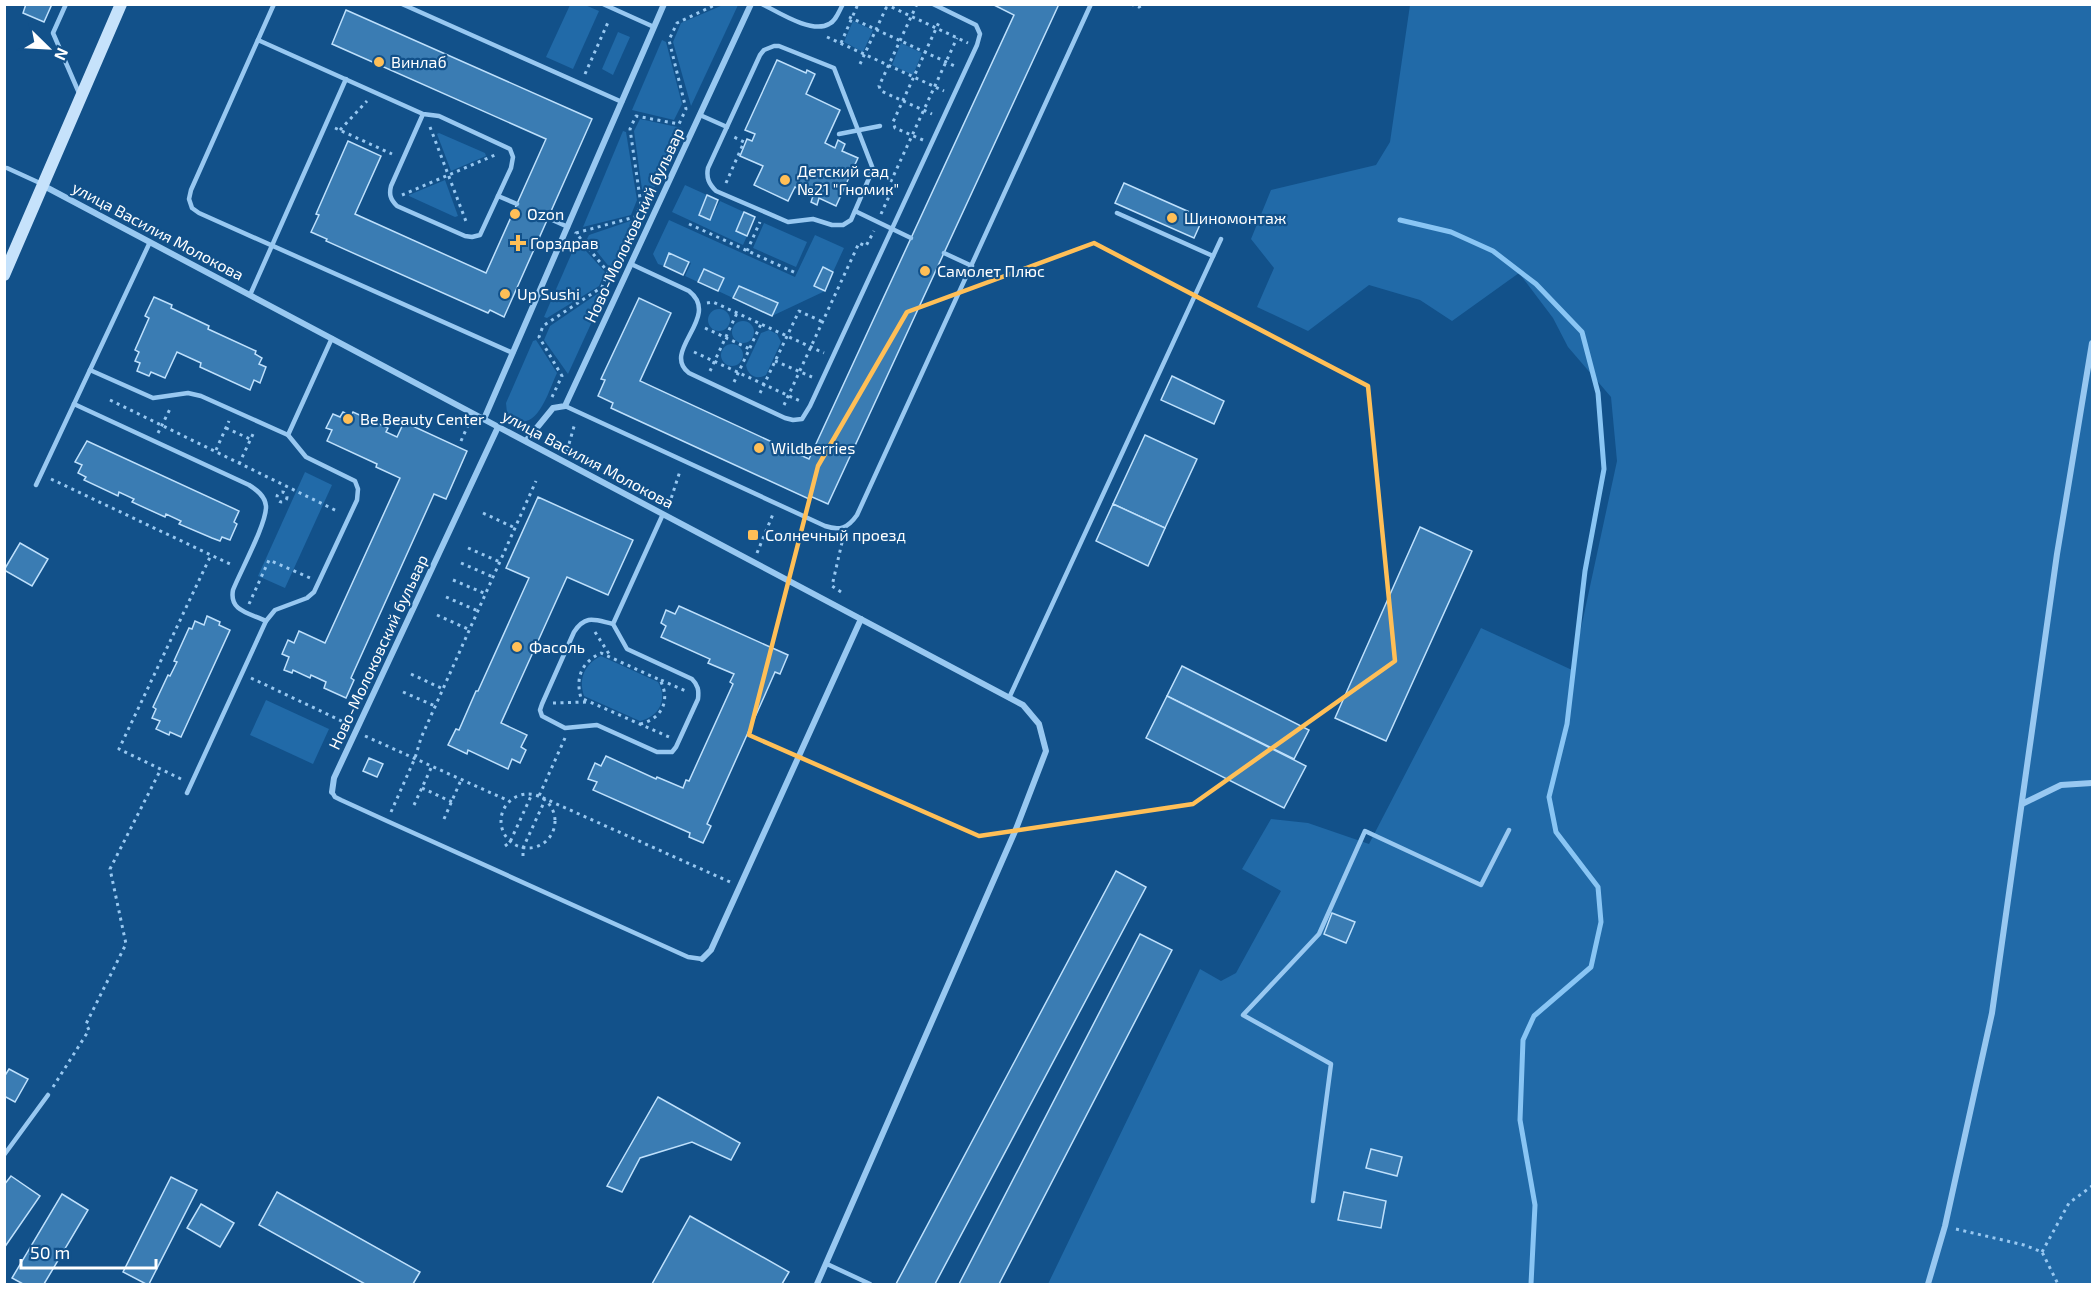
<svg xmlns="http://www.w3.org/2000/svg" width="2097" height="1289" font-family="'Exo 2',sans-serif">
<rect width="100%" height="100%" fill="#12518a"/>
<g fill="#216aa8">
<path d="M570 5H585L599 11 573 69 546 57Z"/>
<path d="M723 5H738L691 106 673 42 681 23Z"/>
<path d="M1410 5H2092V1284H1048L1200 969 1221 981 1236 973 1281 891 1242 869 1271 819 1308 823 1369 844 1481 628 1572 670 1617 461 1611 397 1568 347 1553 318 1519 273 1452 321 1420 300 1369 285 1308 331 1257 307 1274 268 1251 239 1271 190 1376 165 1390 142Z"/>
<path d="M853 21 873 30 863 52 844 42Z"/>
<path d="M618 32 630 37 613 75 602 69Z"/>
<path d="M662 40 666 42 682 104 674 120 632 110Z"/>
<path d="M901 43 922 53 913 75 892 65Z"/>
<path d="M640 119 682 128 648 201 644 204 634 131Z"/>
<path d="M623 131 626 132 637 200 631 215 583 227Z"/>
<path d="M439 133 485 153 486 156 451 171 437 134Z"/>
<path d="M445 180 458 216 455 217 409 196V195Z"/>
<path d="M685 185 707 195 699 214 710 220 720 201 744 212 736 231 747 236 743 245 672 212Z"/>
<path d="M636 219 639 220 614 273 587 239 589 235Z"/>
<path d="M669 220 795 277 815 235 844 248 833 272 823 267 814 286 825 291 772 316 778 303 739 286 733 298 718 291 723 279 704 270 698 282 685 276 691 263 670 253 664 266 658 264 653 254Z"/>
<path d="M764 223 807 242 796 267 753 248Z"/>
<path d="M577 241 605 272 599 286 547 318 544 317Z"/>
<path d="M603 290 606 291 568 374 544 340 550 326Z"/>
<circle cx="719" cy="320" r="11"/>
<circle cx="743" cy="332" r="11"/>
<path d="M769 330 777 334 781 342 766 375C756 380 748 376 746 365L761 333Z"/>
<path d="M536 340 557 373C548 392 535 441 507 413L506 403 533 341Z"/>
<circle cx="732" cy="355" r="11"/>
<path d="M305 472 332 485 285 588 258 576Z"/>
<path d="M601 656 658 682C668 699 659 717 640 721L584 696C578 678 585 664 601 656Z"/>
<path d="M266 700 329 729 313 764 250 735Z"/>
</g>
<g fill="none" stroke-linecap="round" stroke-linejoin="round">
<path stroke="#89c5f4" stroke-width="5" d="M1400 220 1451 232 1493 251 1536 284 1582 332 1598 393 1604 469 1585 571 1567 724 1549 797 1556 832 1598 887 1601 922 1591 967 1534 1016 1523 1040 1520 1120 1535 1205 1531 1284"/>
</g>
<g fill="#3a7cb3" stroke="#bee0fc" stroke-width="1.5">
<path d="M26 4H52L44 22 23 13Z"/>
<path d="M992 4H1059L828 504 810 496 809 499 611 408 613 403 598 396 605 380 601 379 639 298 671 313 640 381 809 459 1014 15Z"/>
<path d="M346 10 592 119 504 317 490 310 488 313 326 241 327 239 311 232 319 215 316 214 348 141 381 156 355 214 486 273 546 139 332 44Z"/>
<path d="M777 60 806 73 807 70 815 74 806 94 840 110 825 143 835 148 838 140 845 144 842 151 858 158 836 206 819 198 817 205 811 202 813 196 795 187 788 201 754 185 763 166 740 156 747 139 752 141 755 134 745 130Z"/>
<path d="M1124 183 1203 218 1194 238 1115 203Z"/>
<path d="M707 195 718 200 710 220 699 215Z"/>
<path d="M744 212 755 217 747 236 736 231Z"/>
<path d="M669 253 689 262 683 275 664 266Z"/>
<path d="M823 267 833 272 825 291 814 286Z"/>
<path d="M704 269 724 278 718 291 698 282Z"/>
<path d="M739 286 778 303 772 316 733 298Z"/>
<path d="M154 297 172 305 171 308 209 326 208 329 256 351 255 354 262 358 259 364 266 367 260 383 254 380 250 390 200 367 201 363 177 352 165 378 151 372 149 376 137 371 140 363 135 361 139 352 135 350 149 318 145 316Z"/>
<path d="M1172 376 1224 401 1214 424 1161 400Z"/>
<path d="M343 412 351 416 353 412 388 428 386 432 397 437 404 422 467 451 446 499 434 494 351 678 354 680 346 698 324 688 326 682 311 675 310 678 293 670 292 673 284 670 289 657 282 654 288 640 294 643 299 631 325 643 400 478 376 467 377 464 327 441 332 430 326 428 333 414 340 417Z"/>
<path d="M1145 435 1197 459 1165 528 1113 504Z"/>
<path d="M87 441 239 511 234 522 237 524 230 540 222 537 220 541 212 538 179 524 181 521 166 514 165 517 132 502 134 499 119 492 118 496 84 480 86 477 78 473 82 465 75 462Z"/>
<path d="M538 497 633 540 608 595 567 577 501 723 527 735 521 747 526 750 520 763 512 759 508 769 468 750 467 754 448 745 456 729 459 730 476 691H478L529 578 506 568Z"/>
<path d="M1113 504 1165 528 1148 566 1096 541Z"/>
<path d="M1420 527 1472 551 1386 741 1335 718Z"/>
<path d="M20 543 48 559 32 586 4 570Z"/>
<path d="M679 606 788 655 780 674 775 672 764 697 707 824 711 826 703 843 689 837 690 833 593 790 597 782 588 779 595 763 601 766 606 756 656 779 657 777 683 788 686 780 689 781 733 684 730 682 734 674 708 663 710 659 661 637 666 626 661 623 666 610 675 614Z"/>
<path d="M207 616 220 622 219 625 230 630 181 737 170 732 169 735 156 729 160 721 152 718 156 709 153 707 168 675 170 676 177 662 174 661 189 628 192 629 195 621 204 625Z"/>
<path d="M1182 666 1309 730 1294 759 1167 696Z"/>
<path d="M1167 696 1306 766 1284 808 1146 738Z"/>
<path d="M369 758 383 764 377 777 363 771Z"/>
<path d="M1116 871 1146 887 935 1284H896Z"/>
<path d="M1332 913 1355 922 1346 943 1324 934Z"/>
<path d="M1140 934 1172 950 999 1284H959Z"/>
<path d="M9 1069 28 1079 15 1102 4 1096V1077Z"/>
<path d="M658 1097 740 1143 731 1160 692 1142 640 1158 622 1192 607 1186Z"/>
<path d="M1371 1149 1402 1157 1397 1176 1366 1168Z"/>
<path d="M11 1176 40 1196 4 1248V1185Z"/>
<path d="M171 1177 197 1190 149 1284H146L123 1272Z"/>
<path d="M277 1192 420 1272 413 1284H365L259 1225Z"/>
<path d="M1344 1192 1386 1201 1381 1228 1338 1220Z"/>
<path d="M62 1194 88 1210 44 1284H23L12 1278Z"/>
<path d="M201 1204 234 1223 220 1247 187 1228Z"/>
<path d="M690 1216 789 1272 782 1284H652Z"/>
</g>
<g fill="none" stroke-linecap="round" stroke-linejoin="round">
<g stroke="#98c8f1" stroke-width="3" stroke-dasharray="3 4.5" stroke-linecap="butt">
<path d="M885 4 968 43"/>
<path d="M917 4 879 86 881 91 932 114"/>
<path d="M1131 4 1139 7 1144 4"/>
<path d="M849 17 957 67"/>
<path d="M827 37 944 91"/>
<path d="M841 43 858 4"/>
<path d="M860 64 887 6"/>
<path d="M585 74 609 20"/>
<path d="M430 127 467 224"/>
<path d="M335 128 392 154"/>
<path d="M340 130 367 101"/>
<path d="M923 140 895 128 893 122 940 20"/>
<path d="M726 183 744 142 734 137"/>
<path d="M402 195 495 155"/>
<path d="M881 214 890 194 886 192 957 38"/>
<path d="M689 224 798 274"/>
<path d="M747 251 760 222"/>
<path d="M707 303 713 302 824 353"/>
<path d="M705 328 750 349"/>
<path d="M694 352 800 401"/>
<path d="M775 361 812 377"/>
<path d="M710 371 737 313"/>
<path d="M734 382 761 324"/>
<path d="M760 393 799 311 823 322"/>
<path d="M552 397 562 376 539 337 543 326 602 287 608 272 576 233 635 217 641 205 630 129 636 116 679 124 686 109 669 40 677 23 717 4"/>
<path d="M110 400 339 512"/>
<path d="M784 405 859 243 866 246 874 231"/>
<path d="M226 428 250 439"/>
<path d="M158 433 171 407"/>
<path d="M461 441 469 423"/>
<path d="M216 450 229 421"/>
<path d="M567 451 575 423"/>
<path d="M239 464 254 432"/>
<path d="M51 479 232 565"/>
<circle cx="282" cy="497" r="5"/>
<path d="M669 505 680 471"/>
<path d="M483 513 515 528"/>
<path d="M468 548 500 562"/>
<path d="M757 553 773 514"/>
<path d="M461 563 493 577"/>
<path d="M453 580 486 594"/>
<path d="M841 592 832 586 843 538"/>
<path d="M446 597 478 611"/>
<path d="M249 604 269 560 310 578"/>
<path d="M437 615 470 630"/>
<path d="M595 632 611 657"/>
<path d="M411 674 443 689"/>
<path d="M251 678 348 724"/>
<path d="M661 680 688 692"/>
<path d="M403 692 435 706"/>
<path d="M553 703 588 702"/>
<path d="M640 724C662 719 671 700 660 680L601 653C582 662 575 677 581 698L669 737"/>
<path d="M365 736 509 801"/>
<path d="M565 738 539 796 730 882"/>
<path d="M181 779 119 749 211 555"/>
<path d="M422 788 452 802"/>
<circle cx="528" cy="821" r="27"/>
<path d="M414 805 432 766"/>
<path d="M391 812 415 758 421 738 536 481"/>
<path d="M444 819 461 780"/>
<path d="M505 846 510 842 532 794"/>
<path d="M523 856V848L545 800"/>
<path d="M53 1087 89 1030 86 1024 126 944 110 869 161 769"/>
<path d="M1956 1229 2024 1245 2042 1252 2058 1284"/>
<path d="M2042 1252 2069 1203 2092 1186"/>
</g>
<g stroke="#98c8f1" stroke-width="4.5">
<path d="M66 4 53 33 79 93"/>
<path d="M274 4 191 190 189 199 192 208 199 213 513 353"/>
<path d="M402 4 622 102"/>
<path d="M603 4 654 27"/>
<path d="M762 4C778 12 812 34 829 24 836 21 839 11 843 4"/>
<path d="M258 40 423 114 439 116 510 149 513 157 511 168 480 235 472 237 465 236 397 206C390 199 389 194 391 186L423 114"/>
<path d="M774 46H779L834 68 873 169 851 220 843 225H832L813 219 788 222 716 191C709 184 706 178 708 168L760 55 764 50Z"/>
<path d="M700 115 727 127"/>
<path d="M839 134 880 126"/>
<path d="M7 168 42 184"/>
<path d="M498 196 517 204"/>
<path d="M855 211 911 238"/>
<path d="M1117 213 1213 256"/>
<path d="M548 218 568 227"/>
<path d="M944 253 972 266"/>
<path d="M631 264 689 291C722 317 660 351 689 373L785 418 793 420 802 419 810 406 977 45 980 34 976 25 933 4"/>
<path d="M250 295 346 79"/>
<path d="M90 370 153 398 188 393 201 396 288 435 306 457 355 481 358 489 357 500 314 592 307 598 275 610 266 621 187 793"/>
<path d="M74 404 249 485C257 490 265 496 266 506 267 523 240 572 233 590 229 611 249 613 266 621"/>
<path d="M565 406 825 526C840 531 848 528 857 515L1091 4"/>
<path d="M288 435 332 338"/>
<path d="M36 485 150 242"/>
<path d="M613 624C595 620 586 614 574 632L542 704 540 710 542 716 565 728 597 725 657 752H672L676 747 698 699C699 690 698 685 692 679L627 649 613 624 663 514"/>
<path d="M1009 698 1221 239"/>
<path d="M332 792 335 797 341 800 387 821 688 957 702 959"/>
<path d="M4 1155 48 1095"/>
<path d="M1313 1201 1331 1064 1243 1015 1319 934 1365 831 1481 885 1509 830"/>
<path d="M827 1264 870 1284"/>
</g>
<g stroke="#98c8f1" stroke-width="6">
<path d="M44 186 1023 705 1039 724 1046 751 1016 829 817 1284"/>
<path d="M484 419 664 4"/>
<path d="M526 441 553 408 565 406 751 4"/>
<path d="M332 792 334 778 498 427"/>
<path d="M2022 804 2061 785 2092 783"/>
<path d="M702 959 711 950 861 619"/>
<path d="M1928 1284 1945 1226 1992 1013 2057 554 2092 343"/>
</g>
<path stroke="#c6e2fb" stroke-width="12" d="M4 275 121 4"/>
</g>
<path fill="none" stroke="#ffbf57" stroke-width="4.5" stroke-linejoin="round" d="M1094 243 1368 386 1395 661 1193 804 979 836 749 735 818 466 907 312Z"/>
<g fill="#ffbf57" stroke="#12518a" stroke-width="2">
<circle cx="379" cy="62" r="6"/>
<circle cx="785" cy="180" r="6"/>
<circle cx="515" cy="214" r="6"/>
<circle cx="1172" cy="218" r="6"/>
<path d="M515 234h6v6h6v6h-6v6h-6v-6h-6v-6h6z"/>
<circle cx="925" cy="271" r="6"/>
<circle cx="505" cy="294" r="6"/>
<circle cx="348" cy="419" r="6"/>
<circle cx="759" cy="448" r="6"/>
<rect x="747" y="529" width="12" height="12" rx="3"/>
<circle cx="517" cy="647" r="6"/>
</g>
<g text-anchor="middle" stroke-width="4.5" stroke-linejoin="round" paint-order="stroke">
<g font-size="16" fill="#fff" stroke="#12518a" text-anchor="start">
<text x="391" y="68">Винлаб</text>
<text x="797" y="177">Детский сад<tspan x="797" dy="18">№21 "Гномик"</tspan></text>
<text x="527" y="220">Ozon</text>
<text x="1184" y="224">Шиномонтаж</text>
<text x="530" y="249">Горздрав</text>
<text x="937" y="277">Самолет Плюс</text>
<text x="517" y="300">Up Sushi</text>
<text x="360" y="425">Be Beauty Center</text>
<text x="771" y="454">Wildberries</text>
<text x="765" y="541">Солнечный проезд</text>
<text x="529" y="653">Фасоль</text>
</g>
<g font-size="16" fill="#fff" stroke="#12518a">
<text transform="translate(634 225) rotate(-65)" y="6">Ново-Молоковский бульвар</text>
<text transform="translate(158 231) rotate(28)" y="6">улица Василия Молокова</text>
<text transform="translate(588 459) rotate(28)" y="6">улица Василия Молокова</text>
<text transform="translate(378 652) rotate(-65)" y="6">Ново-Молоковский бульвар</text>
</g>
</g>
<rect width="2097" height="1289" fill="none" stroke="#ffffff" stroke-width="12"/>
<g transform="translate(48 48) rotate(114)" stroke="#12518a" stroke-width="4.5" paint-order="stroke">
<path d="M0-4.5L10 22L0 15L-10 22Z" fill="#ffffff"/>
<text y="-9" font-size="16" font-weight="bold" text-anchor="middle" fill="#ffffff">N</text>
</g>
<path d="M21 1259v9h135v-9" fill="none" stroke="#ffffff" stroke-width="3"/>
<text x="30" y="1259" font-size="18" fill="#ffffff" stroke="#12518a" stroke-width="4.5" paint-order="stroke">50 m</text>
</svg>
